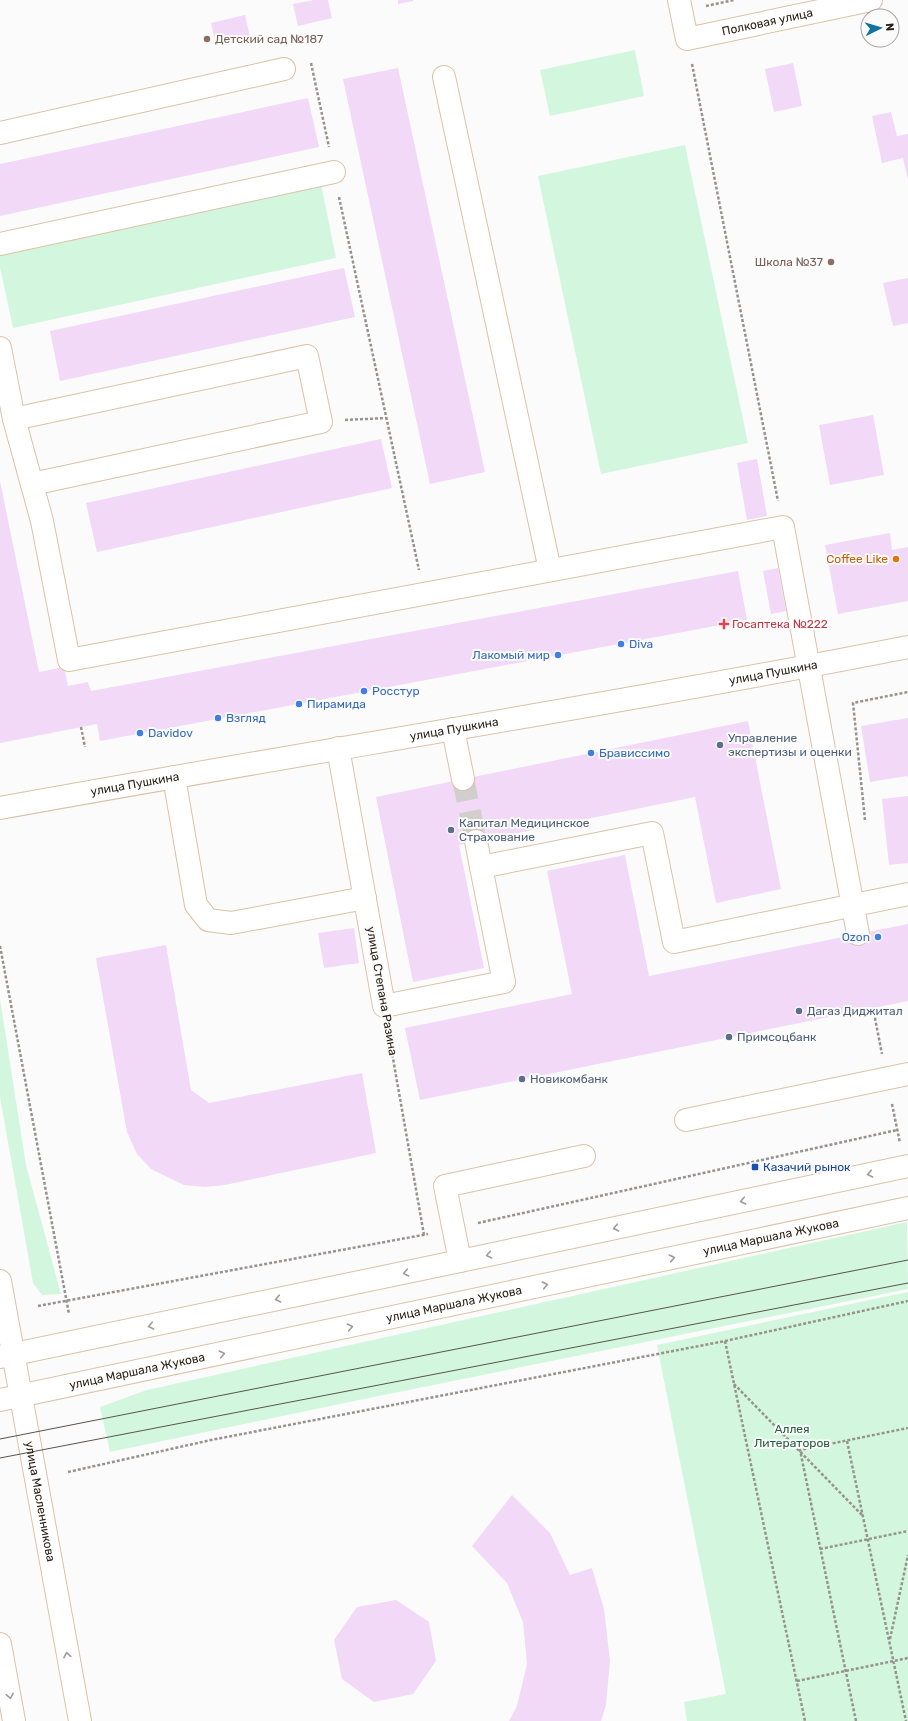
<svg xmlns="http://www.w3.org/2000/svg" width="908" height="1721" font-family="Rubik,sans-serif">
<rect width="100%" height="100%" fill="#fbfbfb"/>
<g fill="#d2f7de">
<path d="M635 50 644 96 550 116 540 70Z"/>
<path d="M685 145 748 443 601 474 538 176Z"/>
<path d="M320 179 336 258 13 328 0 267V249Z"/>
<path d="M0 999 26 1165 61 1294 42 1295 33 1283 0 1097Z"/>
<path d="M907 1222 908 1289 354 1401 110 1452 100 1407 147 1390Z"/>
<path d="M908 1292V1721H687L684 1702 726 1694 657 1345Z"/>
</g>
<g fill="#f1d9f7">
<path d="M314 0H328L332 18 298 26 293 4Z"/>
<path d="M398 0H413V1L398 4Z"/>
<path d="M245 15 250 37 216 44 211 23Z"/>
<path d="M793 63 802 106 774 112 765 69Z"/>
<path d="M398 68 485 472 430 484 343 79Z"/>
<path d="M308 98 319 147 0 216V164Z"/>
<path d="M891 112 897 136 908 134V180L903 158 882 163 872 116Z"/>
<path d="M344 268 355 317 60 381 50 331Z"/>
<path d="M908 278V323L893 326 883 283Z"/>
<path d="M873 415 884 475 830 485 819 425Z"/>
<path d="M381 439 392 488 97 552 86 503Z"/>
<path d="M757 459 767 516 747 520 737 463Z"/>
<path d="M0 481 39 672 64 667 68 686 88 682 91 691 738 571 747 620 100 741 97 724 0 743Z"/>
<path d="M890 533 892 550 908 547V601L838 614 825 545Z"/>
<path d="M778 568 786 611 771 614 763 571Z"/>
<path d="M908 718V779L907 776 870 782 861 726Z"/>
<path d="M748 721 781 889 716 903 695 797 459 845 484 968 413 982 376 797Z"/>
<path d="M908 796V863L889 865 882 799Z"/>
<path d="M625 855 649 976 908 924V1001L420 1100 405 1028 572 994 547 871Z"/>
<path d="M354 928 359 963 324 968 318 933Z"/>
<path d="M166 945 191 1090 209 1103 362 1073 376 1153 225 1185 205 1187 184 1185 151 1169 137 1154 127 1132 96 958Z"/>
<path d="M512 1495 550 1533 570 1575 592 1568 604 1609 610 1661 606 1705 601 1721H509L517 1706 527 1664 523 1622 507 1583 472 1546Z"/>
<path d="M396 1600 429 1622 436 1661 413 1694 374 1702 342 1679 334 1640 357 1607Z"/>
</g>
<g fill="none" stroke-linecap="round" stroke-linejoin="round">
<path stroke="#d1cfcd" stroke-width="22" stroke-dasharray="22 11" stroke-linecap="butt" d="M463 779 476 841"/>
<g stroke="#ddc1a7" stroke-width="24">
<g id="minor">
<path id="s1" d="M679 0 687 39 871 0"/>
<path d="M444 77 550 570"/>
<path d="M0 133 284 69"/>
<path d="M0 244 334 172"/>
<path d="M0 348 14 419 42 521 69 660 783 527 858 934"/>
<path d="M14 419 307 356 321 422 32 484"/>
<path d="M453 729 463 779"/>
<path d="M338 748 384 1006 504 982 481 867 652 833 674 942 908 894"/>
<path d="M174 777 196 905 208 920 231 923 365 898"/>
<path id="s2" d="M0 808C302 753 606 706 908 647"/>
<path d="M476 841 481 867"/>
<path d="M686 1120 908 1074"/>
<path d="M460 1261 445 1186 584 1156"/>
</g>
</g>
<g stroke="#ddc1a7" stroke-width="24">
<g id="major">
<path id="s3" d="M0 1281 80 1721"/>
<path d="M0 1357 460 1261 908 1166"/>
<path id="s4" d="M0 1400 908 1208"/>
<path d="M0 1644 14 1721"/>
</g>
</g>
<g stroke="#97928d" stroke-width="2.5" stroke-dasharray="3 2" stroke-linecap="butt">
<path d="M706 6 734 0"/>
<path d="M311 63 329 147"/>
<path d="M692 64 778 501"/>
<path d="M339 197 419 570"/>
<path d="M345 420 386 418"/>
<path d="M81 727 85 747"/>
<path d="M865 820 853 703 908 692"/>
<path d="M0 946 69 1314"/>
<path d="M873 1008 882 1054"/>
<path d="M388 1030 424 1235"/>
<path d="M892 1104 900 1143"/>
<path d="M478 1223 897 1130"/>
<path d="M38 1306 428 1234"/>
<path d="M725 1341 805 1721"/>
<path d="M734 1384 862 1515"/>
<path d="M847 1441 906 1721"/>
<path d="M68 1472 211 1440 725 1341 908 1301"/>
<path d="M820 1549 908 1531"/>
<path d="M890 1639 908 1555"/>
<path d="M797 1681 908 1658"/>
<path d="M856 1721 800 1450 908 1428"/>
</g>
<use href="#minor" stroke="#fff" stroke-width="22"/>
<use href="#major" stroke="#fff" stroke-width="22"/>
<g stroke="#5b534c" stroke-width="1">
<path d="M0 1439 908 1260"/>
<path d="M0 1458 908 1283"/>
</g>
</g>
<defs><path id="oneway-chevron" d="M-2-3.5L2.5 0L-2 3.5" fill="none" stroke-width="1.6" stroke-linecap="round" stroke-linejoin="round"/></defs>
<g stroke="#a09b97">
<use href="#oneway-chevron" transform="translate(870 1174) rotate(168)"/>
<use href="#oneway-chevron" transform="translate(743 1201) rotate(168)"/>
<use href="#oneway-chevron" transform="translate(616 1228) rotate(168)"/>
<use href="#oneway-chevron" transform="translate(489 1255) rotate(168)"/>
<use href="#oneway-chevron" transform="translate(672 1258) rotate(-12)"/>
<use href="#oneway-chevron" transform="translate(406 1273) rotate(168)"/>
<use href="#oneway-chevron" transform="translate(545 1285) rotate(-12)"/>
<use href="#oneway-chevron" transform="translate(278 1299) rotate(168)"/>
<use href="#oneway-chevron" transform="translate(151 1326) rotate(168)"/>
<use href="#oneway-chevron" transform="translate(350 1327) rotate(-12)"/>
<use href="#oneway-chevron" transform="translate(222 1354) rotate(-12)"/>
<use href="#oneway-chevron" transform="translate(67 1655) rotate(-100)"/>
<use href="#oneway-chevron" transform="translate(10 1696) rotate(79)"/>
</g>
<g fill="#8d6e63" stroke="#fbfbfb" stroke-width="1.5">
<circle cx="207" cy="39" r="4"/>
<circle cx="831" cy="262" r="4"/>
</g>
<circle fill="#e8710a" stroke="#fbfbfb" stroke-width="1.5" cx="896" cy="559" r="4"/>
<path fill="#e0444e" stroke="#fbfbfb" stroke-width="1.5" d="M722 618h4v4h4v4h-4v4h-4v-4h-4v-4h4z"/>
<g fill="#3f7fe0" stroke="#fbfbfb" stroke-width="1.5">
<circle cx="621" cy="644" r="4"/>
<circle cx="558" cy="655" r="4"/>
<circle cx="364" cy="691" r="4"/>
<circle cx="299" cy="704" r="4"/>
<circle cx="218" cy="718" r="4"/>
<circle cx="140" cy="733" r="4"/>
<circle cx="591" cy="753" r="4"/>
<circle cx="878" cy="937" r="4"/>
</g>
<g fill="#5c6f8a" stroke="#fbfbfb" stroke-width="1.5">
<circle cx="720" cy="745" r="4"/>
<circle cx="451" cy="830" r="4"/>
<circle cx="799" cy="1011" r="4"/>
<circle cx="729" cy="1037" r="4"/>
<circle cx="522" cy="1079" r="4"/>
</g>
<rect fill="#1a4fb4" stroke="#fbfbfb" stroke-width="1.5" x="751" y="1163" width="8" height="8" rx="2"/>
<g text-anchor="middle" stroke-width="4" stroke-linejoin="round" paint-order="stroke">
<g font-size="12" fill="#2b2117" stroke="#fbfbfb">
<text dy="4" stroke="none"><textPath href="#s1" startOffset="122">Полковая улица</textPath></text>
<text dy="4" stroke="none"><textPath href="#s2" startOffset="785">улица Пушкина</textPath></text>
<text dy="4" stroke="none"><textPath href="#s2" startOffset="461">улица Пушкина</textPath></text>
<text dy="4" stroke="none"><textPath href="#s2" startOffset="137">улица Пушкина</textPath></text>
<text transform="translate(382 991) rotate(80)" y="4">улица Степана Разина</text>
<text dy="4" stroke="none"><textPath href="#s4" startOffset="788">улица Маршала Жукова</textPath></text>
<text dy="4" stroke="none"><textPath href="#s4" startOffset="464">улица Маршала Жукова</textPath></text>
<text dy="4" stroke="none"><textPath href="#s4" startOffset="140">улица Маршала Жукова</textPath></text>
<text dy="4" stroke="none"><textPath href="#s3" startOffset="224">улица Масленникова</textPath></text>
</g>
<g font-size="12" fill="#785e54" stroke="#fbfbfb" text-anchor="start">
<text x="215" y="43">Детский сад №187</text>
<text x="823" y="266" text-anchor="end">Школа №37</text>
</g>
<g font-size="12" fill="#c56008" stroke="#fbfbfb" text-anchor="end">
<text x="888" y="563">Coffee Like</text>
</g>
<g font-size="12" fill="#be3a42" stroke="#fbfbfb" text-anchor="start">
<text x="732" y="628">Госаптека №222</text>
</g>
<g font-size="12" fill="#366cbe" stroke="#fbfbfb" text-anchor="start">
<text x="629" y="648">Diva</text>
<text x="550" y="659" text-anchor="end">Лакомый мир</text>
<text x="372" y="695">Росстур</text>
<text x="307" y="708">Пирамида</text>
<text x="226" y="722">Взгляд</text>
<text x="148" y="737">Davidov</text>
<text x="599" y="757">Брависсимо</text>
<text x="870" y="941" text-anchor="end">Ozon</text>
</g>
<g font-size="12" fill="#4e5e75" stroke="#fbfbfb" text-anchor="start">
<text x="728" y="742">Управление<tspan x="728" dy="14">экспертизы и оценки</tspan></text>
<text x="459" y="827">Капитал Медицинское<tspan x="459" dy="14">Страхование</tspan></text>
<text x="807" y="1015">Дагаз Диджитал</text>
<text x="737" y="1041">Примсоцбанк</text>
<text x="530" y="1083">Новикомбанк</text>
</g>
<g font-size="12" fill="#164399" stroke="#fbfbfb" text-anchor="start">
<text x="763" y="1171">Казачий рынок</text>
</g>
<g font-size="12" fill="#215c3b" stroke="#fbfbfb">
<text x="792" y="1433">Аллея<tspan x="792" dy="14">Литераторов</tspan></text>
</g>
</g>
<g transform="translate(880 28) rotate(85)"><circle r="19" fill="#fbfbfb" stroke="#a8a4a0"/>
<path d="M0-3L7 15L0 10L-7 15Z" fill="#10729f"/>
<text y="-6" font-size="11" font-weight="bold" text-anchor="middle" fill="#2b2117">N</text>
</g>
</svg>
